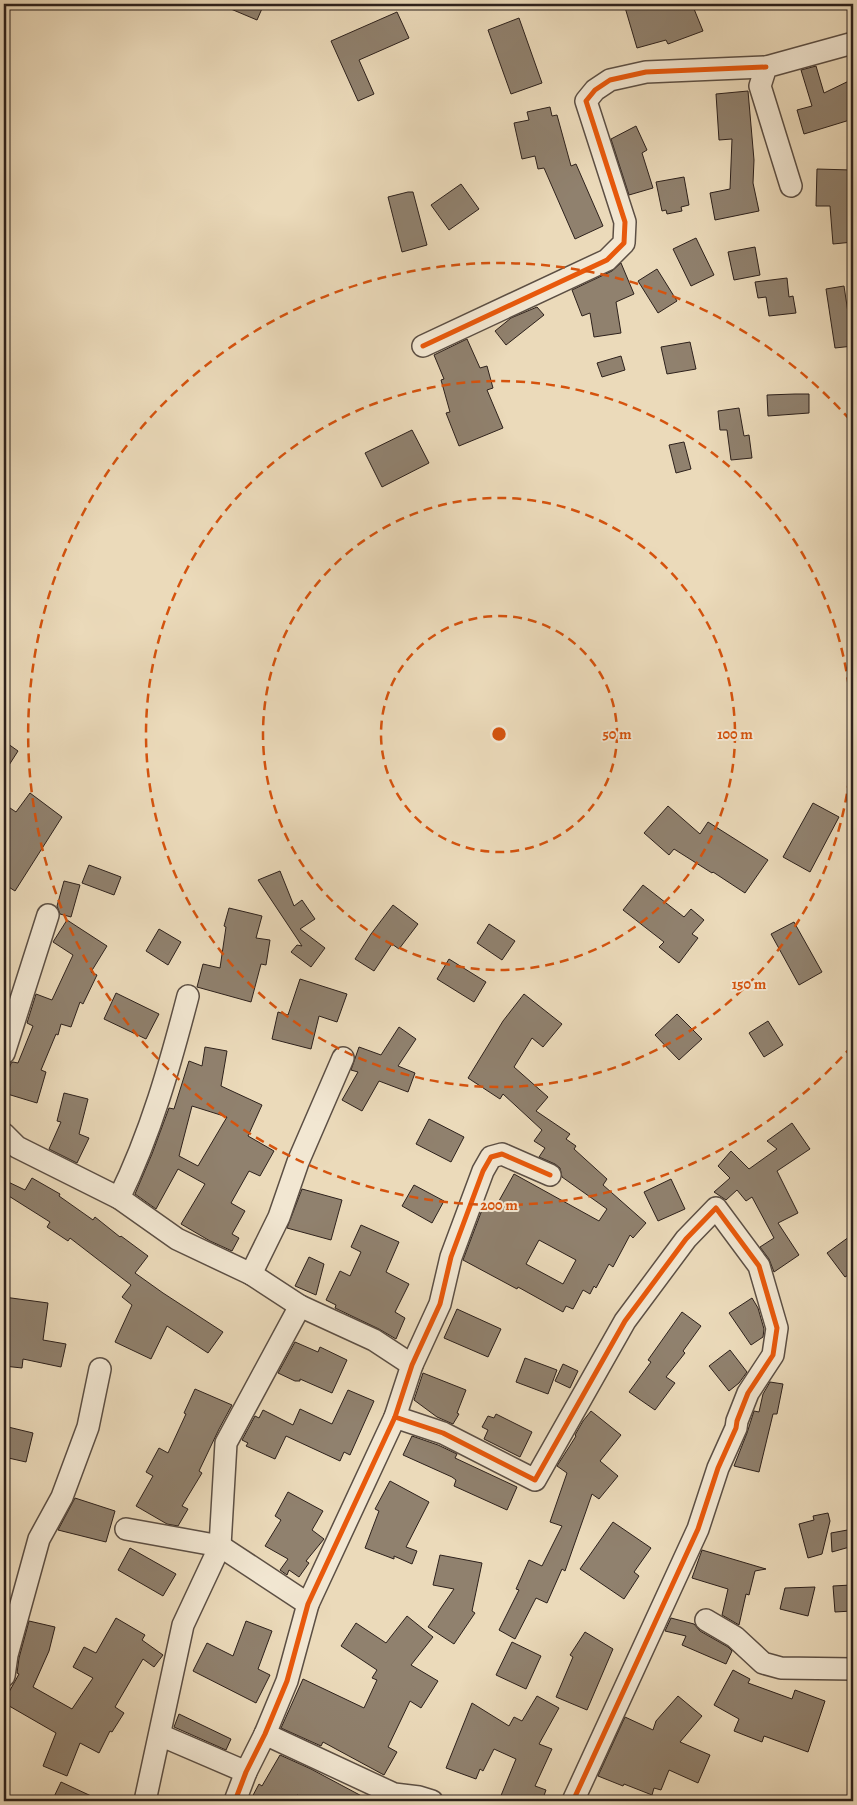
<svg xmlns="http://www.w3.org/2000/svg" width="857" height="1805" font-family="Alegreya,serif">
<rect width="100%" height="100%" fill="#ebdaba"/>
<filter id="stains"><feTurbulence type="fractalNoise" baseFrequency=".004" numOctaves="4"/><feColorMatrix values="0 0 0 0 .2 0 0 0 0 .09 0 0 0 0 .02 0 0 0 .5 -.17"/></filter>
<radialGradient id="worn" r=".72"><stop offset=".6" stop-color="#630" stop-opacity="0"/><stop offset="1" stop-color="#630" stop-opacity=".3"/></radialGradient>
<g fill="#90816e" stroke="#2d211c" fill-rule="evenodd">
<path d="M219 4H264L257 20Z"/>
<path d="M624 4H692L703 31 668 44 666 40 637 48Z"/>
<path d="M397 12 409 38 359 60 374 94 358 101 331 41Z"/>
<path d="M519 18 542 83 511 94 488 30Z"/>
<path d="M816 66 824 93 853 79V119L804 134 797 110 812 106 801 70Z"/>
<path d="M748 91 754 160 753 183 759 211 715 220 710 193 730 189 732 139 719 140 716 94Z"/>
<path d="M550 107 552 116 557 115 571 166 576 164 603 226 575 239 544 168 538 169 535 156 522 159 514 123 529 120 527 112Z"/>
<path d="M636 126 647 150 642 153 653 188 629 195 611 139Z"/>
<path d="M817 169 851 170 849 220H853V242L833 244 830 206H816Z"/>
<path d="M684 177 689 205 681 207 682 211 667 214 666 210 662 211 656 182Z"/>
<path d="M461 184 479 209 449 230 431 205Z"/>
<path d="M408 192H413L427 245 402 252 388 197Z"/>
<path d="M696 238 714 275 691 286 673 249Z"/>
<path d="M755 247 760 275 734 280 728 252Z"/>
<path d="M621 263 634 294 616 302 621 333 594 337 590 313 582 316 572 290 612 271Z"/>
<path d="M657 269 677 301 658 313 638 281Z"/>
<path d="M787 278 789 297 793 296 796 313 769 316 766 297 758 298 755 282Z"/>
<path d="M844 286 853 346 835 348 826 289Z"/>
<path d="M537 307 544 315 506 345 495 331 511 318Z"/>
<path d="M467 339 480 368 487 366 493 388 487 390 503 428 459 446 446 413 450 412 441 380 444 379 434 355Z"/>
<path d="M690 342 696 369 667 374 661 347Z"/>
<path d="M621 356 625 370 602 377 597 363Z"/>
<path d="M795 394H809V413L768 416 767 395Z"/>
<path d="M739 408 744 436 749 435 752 458 731 460 727 430H720L718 411Z"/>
<path d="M412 430 429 463 382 487 365 453Z"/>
<path d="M684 442 691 469 676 473 669 445Z"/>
<path d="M4 741 18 751 4 773Z"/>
<path d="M30 793 62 817 15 891 4 884V804L16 812Z"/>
<path d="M813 803 839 817 810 872 783 857Z"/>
<path d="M668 806 700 834 708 822 768 860 745 893 713 872 712 873 674 849 669 855 644 833Z"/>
<path d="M89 865 121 877 114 895 82 883Z"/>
<path d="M280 871 294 906 302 900 315 919 300 929 325 948 311 967 291 952 297 945 302 946 258 880Z"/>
<path d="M64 881 80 885 71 917 60 914 57 906Z"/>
<path d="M643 885 684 917 691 909 704 920 692 934 698 938 679 963 659 947 664 942 623 910Z"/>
<path d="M393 905 418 924 399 949 392 944 374 971 355 959 371 934Z"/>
<path d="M229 908 262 916 256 938 270 940 266 965 261 964 251 1002 197 987 203 964 220 968 226 927 224 926Z"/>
<path d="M67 920 107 946 91 972 97 975 83 1004 80 1002 71 1027 61 1024 58 1035 56 1034 41 1070 46 1072 37 1103 4 1093V1086L11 1063 13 1062 18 1063 33 1026 27 1023 36 994 52 1000 73 955 53 942Z"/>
<path d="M794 922 822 972 799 985 771 934Z"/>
<path d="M489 924 515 941 502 960 477 943Z"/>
<path d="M159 929 181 942 168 965 146 951Z"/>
<path d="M449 959 486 982 474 1002 437 979Z"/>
<path d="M300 979 347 994 337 1022 319 1016 311 1049 272 1039 278 1012 288 1015Z"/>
<path d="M116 993 159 1014 146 1039 104 1019Z"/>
<path d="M524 994 562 1024 543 1047 532 1038 514 1067 548 1097 536 1111 570 1134 566 1139 576 1146 574 1149 607 1179 603 1185 646 1223 633 1238 630 1235 613 1267 609 1264 596 1288 594 1286 590 1294 583 1290 573 1309 566 1306 563 1312 518 1287 517 1289 463 1260 485 1202 495 1208 514 1174 599 1221 607 1209 562 1177 560 1168 555 1164 539 1157 545 1148 534 1141 542 1130 503 1094 500 1099 468 1078 503 1021ZM539 1240 576 1260 563 1284 526 1264Z"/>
<path d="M677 1014 702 1039 679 1060 655 1035Z"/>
<path d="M768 1021 783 1045 764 1057 749 1033Z"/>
<path d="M399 1027 416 1039 398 1066 415 1073 408 1092 379 1081 362 1111 342 1100 358 1072 351 1070 359 1047 381 1055Z"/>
<path d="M205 1047 227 1051 221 1086 262 1105 248 1136 274 1151 260 1176 249 1171 231 1203 245 1211 232 1234 239 1238 232 1251 210 1241 181 1224 205 1184 178 1169 156 1209 135 1194 152 1154 169 1108 174 1109 189 1061 202 1066ZM192 1106 227 1117 198 1166 179 1156Z"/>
<path d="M64 1093 88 1099 79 1134 89 1138 77 1163 49 1149 61 1122 57 1121Z"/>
<path d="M429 1119 464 1137 451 1162 416 1144Z"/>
<path d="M792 1123 810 1149 777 1171 798 1213 778 1223 799 1255 774 1272 769 1259 760 1247 774 1238 752 1197 746 1201 737 1190 726 1200 714 1192 730 1178 718 1166 731 1151 749 1169 777 1149 767 1141Z"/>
<path d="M32 1178 60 1194 59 1196 93 1220 95 1217 120 1237 121 1236 148 1256 135 1273 163 1293 223 1332 208 1353 167 1326 151 1359 115 1342 132 1305 122 1297 131 1285 70 1238 68 1241 47 1227 50 1222 4 1193V1180L25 1190Z"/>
<path d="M671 1179 685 1209 658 1221 644 1192Z"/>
<path d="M414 1185 444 1201 432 1223 402 1206Z"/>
<path d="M302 1189 342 1200 331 1240 287 1228Z"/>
<path d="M361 1225 399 1242 386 1272 409 1284 395 1312 405 1318 396 1339 379 1329 335 1308 336 1305 326 1300 340 1271 350 1276 361 1252 351 1247Z"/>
<path d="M853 1234V1272L845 1277 827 1253Z"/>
<path d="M309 1257 324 1264 316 1295 295 1286Z"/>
<path d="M4 1297 48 1303 43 1340 66 1344 61 1367 23 1359 22 1368 4 1366Z"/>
<path d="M752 1298 758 1308 764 1329 763 1337 751 1345 729 1313Z"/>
<path d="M457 1309 501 1329 488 1357 444 1338Z"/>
<path d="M682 1312 701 1326 683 1351 685 1353 666 1377 675 1383 655 1410 629 1392 651 1362 648 1360Z"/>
<path d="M295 1342 318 1352 320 1347 347 1360 332 1393 300 1379V1381H295L278 1373Z"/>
<path d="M730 1350 747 1372 739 1383 729 1391 709 1366Z"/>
<path d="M525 1358 557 1370 548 1394 516 1382Z"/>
<path d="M563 1364 578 1371 570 1388 555 1381Z"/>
<path d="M423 1373 466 1390 457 1413 459 1414 453 1424 437 1417 414 1400Z"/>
<path d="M770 1382 783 1384 777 1414H773L759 1472 734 1466 747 1433 754 1411 759 1412 763 1394Z"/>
<path d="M195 1389 232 1405 219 1429 199 1471 202 1473 182 1506 188 1509 178 1526 167 1524 136 1506 153 1476 146 1472 159 1448 168 1453 186 1414 184 1413Z"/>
<path d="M348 1390 374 1401 350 1455 344 1452 340 1461 286 1436 275 1459 246 1446 248 1443 242 1440 255 1416 259 1418 263 1410 293 1425 300 1409 332 1424Z"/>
<path d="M591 1411 621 1435 600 1461 618 1476 599 1499 592 1494 565 1571 562 1569 547 1603 536 1598 515 1639 499 1630 519 1590 516 1589 529 1560 542 1566 562 1526 550 1522 567 1473 557 1466 576 1436 575 1435 583 1421Z"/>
<path d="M496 1414 532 1432 520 1457 484 1439 488 1430 482 1427 488 1416 494 1418Z"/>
<path d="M4 1426 33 1433 26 1462 4 1457Z"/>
<path d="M412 1436 438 1445 457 1454 455 1458 517 1487 507 1510 454 1486 456 1480 452 1477 403 1455Z"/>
<path d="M390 1481 429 1502 406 1547 417 1551 412 1564 394 1556V1559L365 1548 379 1511 375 1509Z"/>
<path d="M288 1492 323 1511 312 1530 324 1539 306 1561 309 1563 299 1577 289 1570 287 1575 280 1570 288 1559 265 1546 281 1520 275 1516Z"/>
<path d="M75 1498 115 1511 106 1542 58 1530Z"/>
<path d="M828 1513 830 1521 822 1554 808 1558 799 1524 814 1520 813 1516Z"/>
<path d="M613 1522 651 1548 634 1572 639 1576 624 1599 580 1569Z"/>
<path d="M853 1529V1546L832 1552 831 1533Z"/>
<path d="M130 1548 176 1574 163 1596 118 1570Z"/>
<path d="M702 1550 766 1569 755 1571 749 1595 746 1594 739 1625 722 1615 728 1589 692 1578Z"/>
<path d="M440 1555 482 1563 472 1611 475 1613 454 1644 428 1627 454 1589 433 1585Z"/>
<path d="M851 1585 852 1611 835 1612 833 1586Z"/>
<path d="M815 1587 808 1616 780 1609 785 1588Z"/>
<path d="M407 1616 433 1637 411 1665 438 1681 421 1708 410 1701 388 1747 397 1752 384 1775 323 1742 321 1746 281 1728 303 1679 364 1708 377 1680 372 1678 377 1670 341 1646 356 1623 386 1643Z"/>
<path d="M116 1618 145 1635 142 1640 163 1655 154 1667 143 1659 115 1707 124 1713 112 1732 110 1731 99 1753 80 1743 67 1776 43 1766 56 1733 4 1703V1701L19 1674 17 1673 19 1658 29 1621 55 1627 49 1651 33 1687 72 1709 93 1678 73 1667 84 1647 96 1653Z"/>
<path d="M671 1618 694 1624 700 1631 728 1647 732 1651 726 1664 682 1645 686 1636 665 1631Z"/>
<path d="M246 1621 272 1631 258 1669 270 1675 256 1703 193 1671 207 1643 233 1656Z"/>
<path d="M585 1632 613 1649 587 1710 556 1697 573 1657 570 1655Z"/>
<path d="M512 1642 541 1656 526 1689 496 1675Z"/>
<path d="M733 1670 750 1679 748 1683 792 1699 795 1690 825 1701 808 1752 764 1736 762 1742 734 1731 739 1719 714 1705Z"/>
<path d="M537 1696 559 1708 539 1744 552 1749 535 1786 546 1790 542 1801H508L500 1798 516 1759 494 1749 483 1771 480 1769 476 1779 446 1768 472 1703 509 1726 514 1717 522 1721Z"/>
<path d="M678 1696 702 1716 680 1742 710 1755 698 1783 669 1770 661 1790 654 1788 652 1795 624 1784 623 1786 598 1776 625 1717 653 1730 656 1721Z"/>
<path d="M179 1714 231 1739 226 1750 174 1727Z"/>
<path d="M280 1755 311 1769 371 1801H309L297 1795 294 1801H250L259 1784 262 1786Z"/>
<path d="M61 1782 102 1801H52Z"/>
</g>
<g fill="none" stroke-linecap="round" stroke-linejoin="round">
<g stroke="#5c4f44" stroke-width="24">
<g id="minor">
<path d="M791 186 760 86 766 67 853 43"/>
<path d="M423 346 607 260 624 243 625 222 586 101 595 90 610 80 646 72 766 67"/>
<path d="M4 1053 48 915"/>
<path d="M4 1134 17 1147 119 1198 177 1239 251 1274 300 1306 374 1340 412 1365"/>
<path d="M119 1198C151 1133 170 1065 188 996"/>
<path d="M251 1274 279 1217 298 1162 343 1058"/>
<path d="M395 1417 443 1433 535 1480 625 1321 686 1239 716 1208 759 1266 777 1328 773 1355 748 1393 737 1421 736 1428 718 1468 698 1529 573 1801"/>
<path d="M126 1529 220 1546 308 1604"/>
<path d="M706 1620 735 1637 763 1663 781 1668 853 1669"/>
<path d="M4 1676 7 1655 39 1539 62 1497 88 1427 100 1369"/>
<path d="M265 1734 394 1794 419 1797 432 1801"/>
<path d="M160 1735 246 1772"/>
<path d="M145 1801 183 1625 220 1546 226 1443 300 1306"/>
<path d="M235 1801 246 1772 265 1734 287 1681 308 1604 395 1417 412 1365 440 1304 451 1257 483 1171 491 1157 502 1154 550 1175"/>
</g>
</g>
<use href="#minor" stroke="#f2e7d2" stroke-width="21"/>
<g stroke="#f2e7d2" stroke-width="8">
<g id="cycleway">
<path d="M423 346 607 260 624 243 625 222 586 101 595 90 610 80 646 72 766 67"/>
<path d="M395 1417 443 1433 535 1480 625 1321 686 1239 716 1208 759 1266 777 1328 773 1355 748 1393 737 1421 736 1428 718 1468 698 1529 573 1801"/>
<path d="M235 1801 246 1772 265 1734 287 1681 308 1604 395 1417 412 1365 440 1304 451 1257 483 1171 491 1157 502 1154 550 1175"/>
</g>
</g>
<use href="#cycleway" stroke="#e8590c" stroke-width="5"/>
</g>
<g fill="none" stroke="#d5530e" stroke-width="2.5" stroke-dasharray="9 6">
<circle cx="499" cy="734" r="118"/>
<circle cx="499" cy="734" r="236"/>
<circle cx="499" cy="734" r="353"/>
<path d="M852 1046A471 471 0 1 1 852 422"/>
</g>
<circle cx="499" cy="734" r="8" fill="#d5530e" stroke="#f2e7d2" stroke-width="2.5"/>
<g font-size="15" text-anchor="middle" font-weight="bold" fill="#d5530e" stroke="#f2e7d2" stroke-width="4" stroke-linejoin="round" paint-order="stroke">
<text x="617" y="739">50 m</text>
<text x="735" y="739">100 m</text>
<text x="749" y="989">150 m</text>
<text x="499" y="1210">200 m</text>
</g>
<rect width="857" height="1805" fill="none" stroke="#ebdaba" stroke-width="20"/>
<rect x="5" y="5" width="847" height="1795" fill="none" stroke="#2d211c" stroke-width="2.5"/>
<rect x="10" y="10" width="837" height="1785" fill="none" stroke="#2d211c"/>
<rect width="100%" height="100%" filter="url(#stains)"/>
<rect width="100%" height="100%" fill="url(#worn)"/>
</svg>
